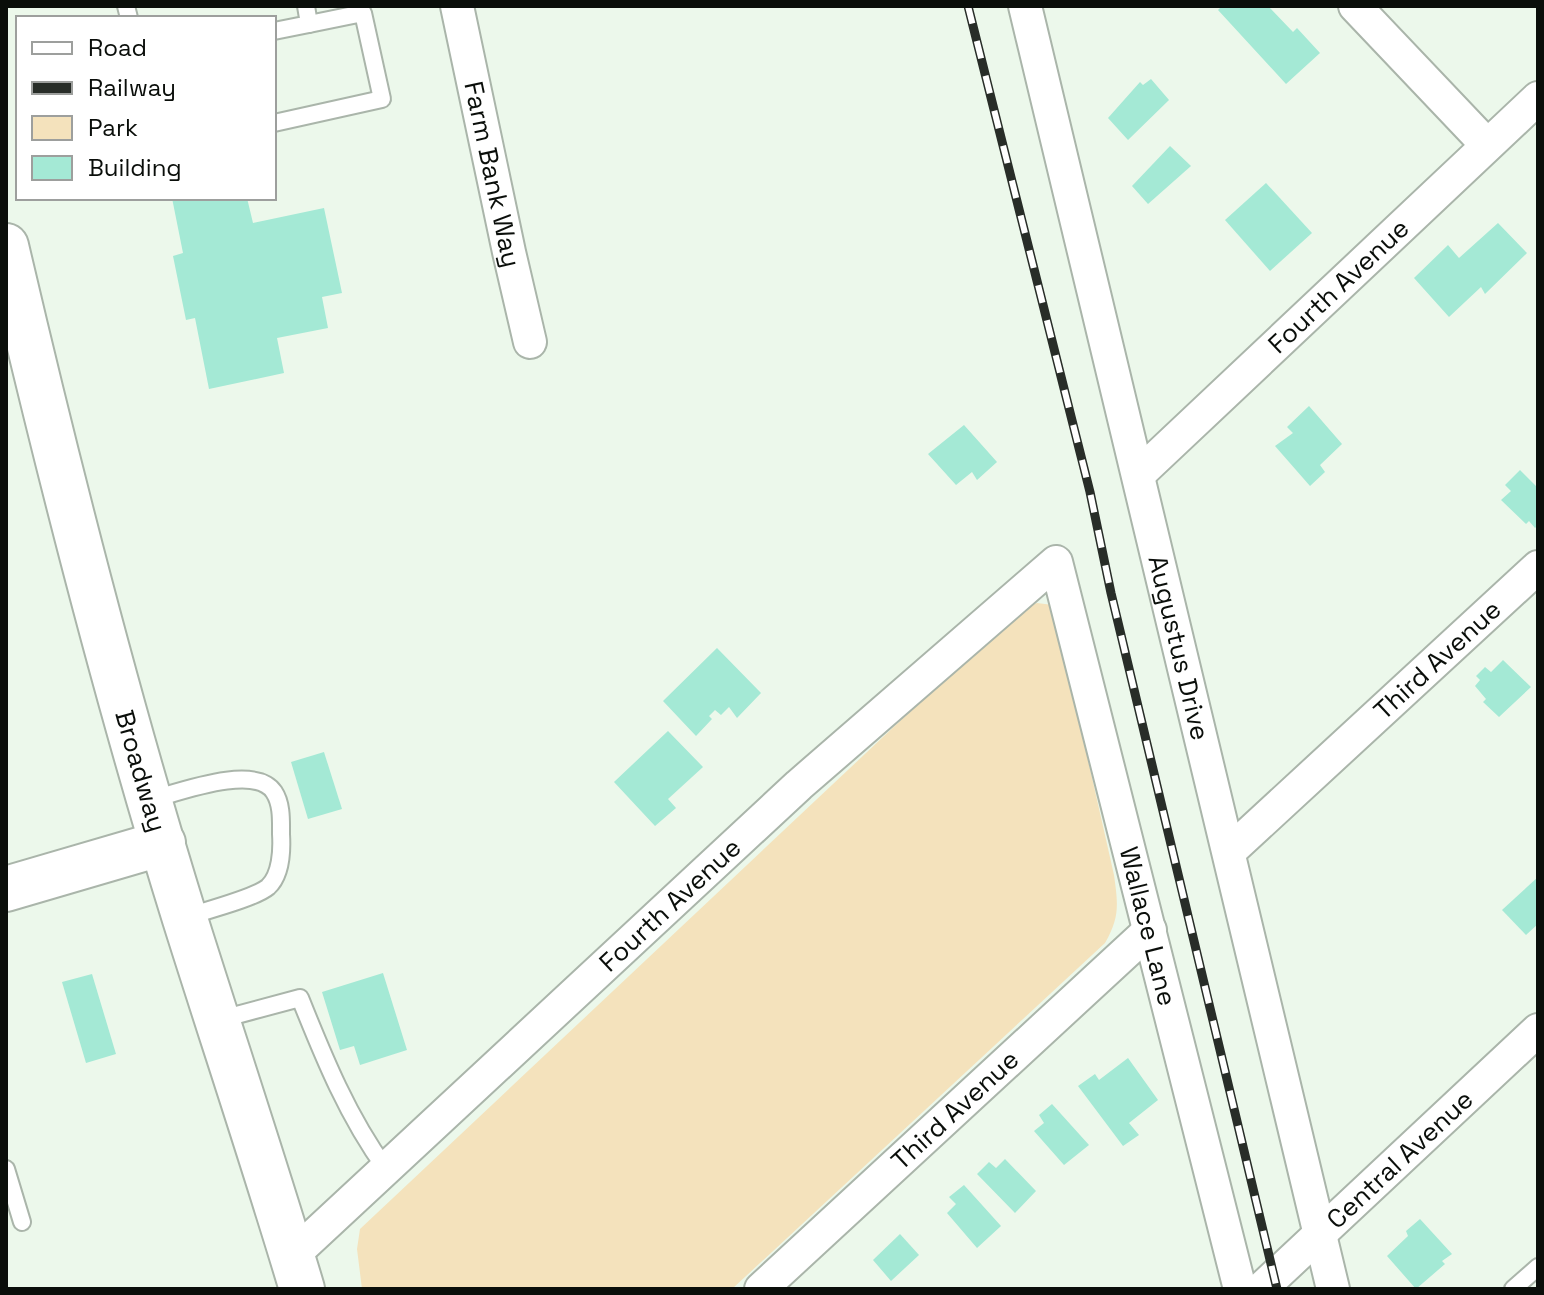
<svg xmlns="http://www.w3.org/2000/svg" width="1544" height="1295" font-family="'Space Grotesk',sans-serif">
<rect width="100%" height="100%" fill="#ecf8eb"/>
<path fill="#f4e2bc" d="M1037 603 1053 605 1114 875C1118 904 1120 917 1105 943L732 1289H362L357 1249 360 1229 1018 610Z"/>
<g fill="#a4e9d5">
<path d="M1222 6H1268L1293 32 1297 28 1320 53 1286 84 1218 10Z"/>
<path d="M1151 79 1169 100 1128 140 1108 118 1140 82 1143 85Z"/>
<path d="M1170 146 1191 166 1148 204 1132 186Z"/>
<path d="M1266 183 1312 233 1270 271 1225 220Z"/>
<path d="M172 198H247L253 223 324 208 342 293 322 297 328 328 277 338 284 373 209 389 195 318 186 320 173 256 183 253Z"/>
<path d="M1498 223 1527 253 1485 294 1481 287 1449 317 1414 278 1448 245 1459 258Z"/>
<path d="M1309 406 1342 444 1320 465 1325 472 1310 486 1275 446 1293 433 1287 427Z"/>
<path d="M964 425 997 462 977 480 972 472 956 485 928 454Z"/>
<path d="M1520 470 1538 488V525L1535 528 1529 521 1526 524 1501 500 1511 491 1505 485Z"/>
<path d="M717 648 761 693 737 718 729 707 721 715 715 710 709 716 712 719 696 736 663 701Z"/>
<path d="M1503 660 1531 687 1499 717 1483 702 1486 699 1475 686 1480 680 1476 676 1485 667 1491 672Z"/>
<path d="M668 731 703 767 668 799 676 808 655 826 614 782Z"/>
<path d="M324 752 342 809 308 819 291 762Z"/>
<path d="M1538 877V924L1526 935 1502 910Z"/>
<path d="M383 973 407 1050 360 1065 354 1046 340 1050 322 992Z"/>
<path d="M92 974 116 1054 86 1063 62 982Z"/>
<path d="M1128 1058 1158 1100 1129 1123 1139 1135 1123 1146 1078 1086 1095 1074 1099 1080Z"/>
<path d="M1052 1104 1089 1145 1064 1165 1034 1131 1044 1123 1039 1115Z"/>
<path d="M1005 1159 1036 1191 1015 1213 977 1174 989 1162 996 1168Z"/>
<path d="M964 1185 1001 1226 977 1248 947 1213 956 1204 949 1197Z"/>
<path d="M1420 1219 1452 1254 1442 1261 1445 1264 1416 1289 1387 1256 1408 1236 1406 1231Z"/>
<path d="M900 1234 919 1255 891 1281 873 1260Z"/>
</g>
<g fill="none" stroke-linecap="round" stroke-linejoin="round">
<g stroke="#aab5aa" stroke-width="20">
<g id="lane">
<path d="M126 6 129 18"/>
<path d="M274 31 309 24 306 6"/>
<path d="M274 123 382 99 363 13 309 24"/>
<path d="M150 800C177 793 255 763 274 792 282 804 281 821 281 834 282 850 281 875 268 887 255 898 204 911 186 917"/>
<path d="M218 1020 300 998C324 1058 348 1117 386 1169"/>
<path d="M6 1169 22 1222"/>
<path d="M1513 1289 1538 1267"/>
</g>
</g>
<g stroke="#aab5aa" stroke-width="36">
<g id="street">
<path id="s1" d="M457 6 509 252 530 342"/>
<path id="s2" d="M1025 6 1333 1289"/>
<path d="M1355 6 1487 145"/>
<path id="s3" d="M1139 474 1538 98"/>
<path id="s4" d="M1230 851 1538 567"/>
<path id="s5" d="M292 1256 799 785 1056 562 1240 1289"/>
<path id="s6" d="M761 1289 1150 930"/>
<path id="s7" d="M1261 1289 1538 1030"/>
</g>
</g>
<g stroke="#aab5aa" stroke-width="48">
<path id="secondary" d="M6 889 163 843"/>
</g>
<g stroke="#aab5aa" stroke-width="48">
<g id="primary">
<path id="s8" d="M6 246C59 473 116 697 185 919 224 1043 265 1165 302 1289"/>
</g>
</g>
<use href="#lane" stroke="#fff" stroke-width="16"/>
<use href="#street" stroke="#fff" stroke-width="32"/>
<use href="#secondary" stroke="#fff" stroke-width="44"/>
<use href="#primary" stroke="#fff" stroke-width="44"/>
<g stroke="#282d28" stroke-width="9">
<path id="rail" d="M968 6 1090 492 1111 593 1277 1289"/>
</g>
<use href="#rail" stroke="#fff" stroke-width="6" stroke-dasharray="18" stroke-linecap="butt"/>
</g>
<g text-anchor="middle" stroke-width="8" stroke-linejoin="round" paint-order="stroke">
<g font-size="26" fill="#0a0e0a" stroke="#fff">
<text dy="9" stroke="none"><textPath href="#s1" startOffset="172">Farm Bank Way</textPath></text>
<text dy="9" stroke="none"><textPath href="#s3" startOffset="274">Fourth Avenue</textPath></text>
<text dy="9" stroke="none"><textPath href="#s2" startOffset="660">Augustus Drive</textPath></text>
<text dy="9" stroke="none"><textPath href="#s4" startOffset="282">Third Avenue</textPath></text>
<text dy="9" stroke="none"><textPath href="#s8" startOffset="542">Broadway</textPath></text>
<text dy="9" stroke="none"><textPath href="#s5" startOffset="516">Fourth Avenue</textPath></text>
<text dy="9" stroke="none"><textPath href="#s5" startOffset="1408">Wallace Lane</textPath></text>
<text dy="9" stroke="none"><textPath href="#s6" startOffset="264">Third Avenue</textPath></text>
<text dy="9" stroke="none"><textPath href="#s7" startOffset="190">Central Avenue</textPath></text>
</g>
</g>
<rect width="1544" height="1295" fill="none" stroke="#0a0e0a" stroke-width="16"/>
<rect x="16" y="16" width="260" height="184" fill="#ffffff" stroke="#9d9f9d" stroke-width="2"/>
<rect x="32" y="42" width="40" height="12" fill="#ffffff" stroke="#9d9f9d" stroke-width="2"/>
<text x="88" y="56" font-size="24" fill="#0a0e0a">Road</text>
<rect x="32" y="82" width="40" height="12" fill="#282d28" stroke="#9d9f9d" stroke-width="2"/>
<text x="88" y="96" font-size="24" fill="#0a0e0a">Railway</text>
<rect x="32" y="116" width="40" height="24" fill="#f4e2bc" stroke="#9d9f9d" stroke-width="2"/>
<text x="88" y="136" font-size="24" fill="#0a0e0a">Park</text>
<rect x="32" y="156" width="40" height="24" fill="#a4e9d5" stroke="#9d9f9d" stroke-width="2"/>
<text x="88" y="176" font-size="24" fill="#0a0e0a">Building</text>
</svg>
